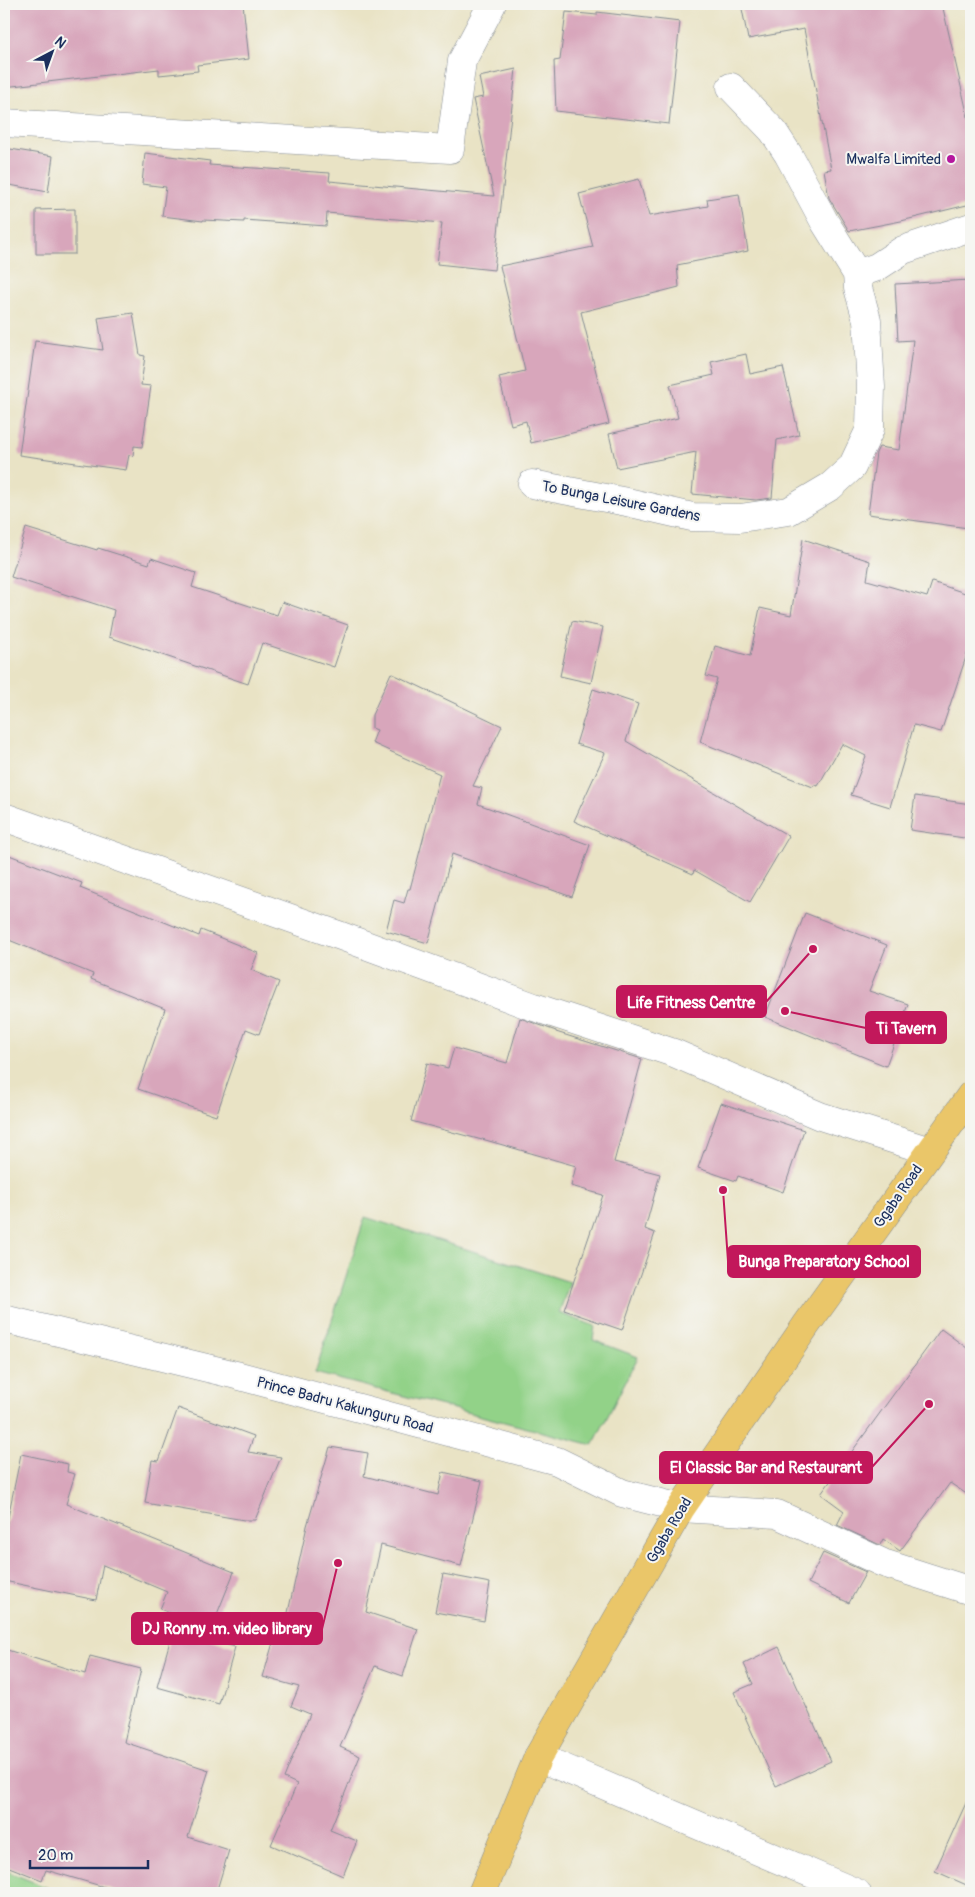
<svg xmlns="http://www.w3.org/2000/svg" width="975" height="1897" font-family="Pangolin,sans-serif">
<rect width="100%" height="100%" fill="#f6f6f2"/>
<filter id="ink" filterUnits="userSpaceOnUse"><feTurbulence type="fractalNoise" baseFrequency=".02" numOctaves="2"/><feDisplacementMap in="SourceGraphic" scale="10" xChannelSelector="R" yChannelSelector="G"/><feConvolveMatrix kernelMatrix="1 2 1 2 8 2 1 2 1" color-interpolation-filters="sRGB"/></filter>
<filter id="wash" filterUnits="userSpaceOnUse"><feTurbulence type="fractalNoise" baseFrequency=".0096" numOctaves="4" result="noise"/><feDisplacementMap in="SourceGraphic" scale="20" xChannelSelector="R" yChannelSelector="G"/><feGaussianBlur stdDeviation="1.12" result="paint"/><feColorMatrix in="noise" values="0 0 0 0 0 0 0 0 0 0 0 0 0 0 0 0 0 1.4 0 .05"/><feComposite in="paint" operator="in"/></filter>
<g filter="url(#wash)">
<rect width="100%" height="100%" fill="#e9e3c5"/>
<g fill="#92d288" stroke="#568073">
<path d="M365 1217 570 1282 559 1313 595 1326 593 1340 638 1357 593 1445 315 1373Z"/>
<path d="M4 1870 60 1893H4Z"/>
</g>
<g id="blocks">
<g fill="#d8a6bb">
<path d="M4 4H243L249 59 197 65 198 71 159 75V69L4 87Z"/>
<path d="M741 4H942L971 130V204L901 221 849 231 829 198 824 170 831 169 804 29 748 39Z"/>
<path d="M566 12 597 15V12L680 22 669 124 556 111 554 61 560 60Z"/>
<path d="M516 69 494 270 437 264 442 223 327 213 326 226 244 220V222L203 220V221L162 216 166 187 142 184 145 153 210 161 209 165 330 173 329 181 494 196 473 99 483 97 479 77Z"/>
<path d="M4 148 53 156 48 192 4 184Z"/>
<path d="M639 179 649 216 708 206 707 199 739 194 748 251 677 265 679 287 581 312 609 424 531 443 526 421 511 425 499 377 525 371 500 266 593 247 579 194Z"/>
<path d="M75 209V254H36V210Z"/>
<path d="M971 280V504L968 528 868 514 876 453 879 447 899 450 913 340 898 341 895 284Z"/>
<path d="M133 313 140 355 145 356 141 385 151 386 142 447 134 446 133 456 129 455 126 470 19 455 35 341 103 350 98 318Z"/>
<path d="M746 354 750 374 783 367 799 435 777 440 772 498 756 500 692 494 696 452 617 468 609 434 678 418 670 385 714 375 711 362Z"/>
<path d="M26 528 97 550 98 548 149 564 151 558 196 573 192 587 277 615 282 602 348 625 334 667 262 643 248 684 109 637 114 610 11 577Z"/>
<path d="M803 539 870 561 867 580 927 597 932 582 971 595V642L941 732 914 725 890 807 851 795 866 756 842 744 818 786 814 785 813 787 700 742 717 679 706 676 715 646 750 656 760 608 791 615Z"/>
<path d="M572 621 603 627 591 683 560 676Z"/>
<path d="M391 673 502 726 473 786 482 788 478 804 590 845 572 897 452 854 428 943 386 931 394 900 404 903 408 889H410L440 774 372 743 377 730 372 728V715Z"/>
<path d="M593 689 638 704 626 741 789 836 750 902 694 870 693 874 574 821 605 753 576 744Z"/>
<path d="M915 796 971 804V839L910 830Z"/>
<path d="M4 853 82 883 80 888 199 936 201 930 258 953 251 970 279 982 259 1034 246 1029 216 1116 138 1089 165 1009 91 979 93 974 4 938Z"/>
<path d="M805 913 887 945 869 991 908 1004 886 1066 765 1017Z"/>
<path d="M520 1018 556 1031V1032L642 1059 614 1162 660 1174 645 1229 655 1233 622 1330 564 1310 603 1195 571 1186 576 1166 482 1139V1140L411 1121 427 1063 448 1068 454 1048 507 1063Z"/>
<path d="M721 1103 804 1130 783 1192 738 1176 736 1181 698 1168Z"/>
<path d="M941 1329 971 1351V1497L950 1483 900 1551 883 1539 880 1545 837 1525 844 1511 821 1494Z"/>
<path d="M178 1408 254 1436 248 1452 281 1457 255 1520H244L145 1503 152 1460 159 1461Z"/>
<path d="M330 1447 368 1453 364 1476 438 1495 443 1472 482 1481 461 1566 381 1545 366 1612 418 1629 403 1676 375 1666 340 1747 360 1756 330 1830 357 1841 343 1876 271 1845 297 1784 284 1778 310 1714 291 1706 299 1687 263 1677 281 1615 287 1617 307 1526Z"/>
<path d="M21 1454 68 1464 67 1472 75 1474 66 1504 234 1572 207 1639 235 1647 219 1704 157 1687 177 1616 160 1609 167 1592 103 1565 96 1600 4 1581V1537Z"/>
<path d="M823 1553 866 1572 849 1603 808 1583Z"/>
<path d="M443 1574 490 1583 484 1621 435 1612Z"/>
<path d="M779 1647 831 1761 776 1786 734 1692 753 1684 744 1664Z"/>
<path d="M4 1649 85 1674 90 1656 141 1669 124 1742 209 1770 188 1837 229 1850 216 1893H125L46 1870 42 1880 4 1865Z"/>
<path d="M971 1792V1887L935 1871Z"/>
</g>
</g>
</g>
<g filter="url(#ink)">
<use href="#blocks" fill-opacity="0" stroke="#828992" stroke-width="1"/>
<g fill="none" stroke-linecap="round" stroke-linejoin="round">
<g stroke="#828992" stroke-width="29">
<g id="minor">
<path d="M4 123 450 149 462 61 492 4"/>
<path d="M857 274 877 267 903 250 971 227"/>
<path d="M532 484 627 502 692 517 740 518 789 511 831 486 852 467 870 429 871 387 867 320 858 288 857 274 824 221 788 154 773 131 731 87"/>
<path d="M4 817 341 936 534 1007 674 1053 820 1116 930 1151"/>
<path d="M4 1319 236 1375 557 1461 622 1493 681 1508 777 1514 883 1563 971 1591"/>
<path d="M538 1757 857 1893"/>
</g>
</g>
<g stroke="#828992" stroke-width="29">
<path id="major" d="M482 1893 538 1757 681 1508 807 1324 971 1095"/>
</g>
<use href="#minor" stroke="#fff" stroke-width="28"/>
<use href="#major" stroke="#eac669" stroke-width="28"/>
</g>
</g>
<circle fill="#b5179e" stroke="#f6f6f2" stroke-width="2" cx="951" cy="159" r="5"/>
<g text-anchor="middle" stroke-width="4" stroke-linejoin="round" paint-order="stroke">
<g font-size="15" fill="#1b2f5e" stroke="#f6f6f2" text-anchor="end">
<text x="941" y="164">Mwalfa Limited</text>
</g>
<g font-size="15" fill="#1b2f5e" stroke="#f6f6f2">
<text transform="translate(621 501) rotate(11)" y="5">To Bunga Leisure Gardens</text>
<text transform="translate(898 1196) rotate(-55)" y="5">Ggaba Road</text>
<text transform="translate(345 1405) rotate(15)" y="5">Prince Badru Kakunguru Road</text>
<text transform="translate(669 1530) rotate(-59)" y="5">Ggaba Road</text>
</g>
</g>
<path fill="none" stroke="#c2185b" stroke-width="2" d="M813 949L766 1002M785 1011L866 1028M723 1190L728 1261M929 1404L872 1467M338 1563L322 1629"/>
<g fill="#c2185b" stroke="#f6f6f2" stroke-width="2">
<circle cx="813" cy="949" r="5"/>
<circle cx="785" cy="1011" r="5"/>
<circle cx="723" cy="1190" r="5"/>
<circle cx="929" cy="1404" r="5"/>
<circle cx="338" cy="1563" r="5"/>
</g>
<g fill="#c2185b" stroke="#c2185b" stroke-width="2">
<rect x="617" y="986" width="149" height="31" rx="5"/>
<rect x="866" y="1012" width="80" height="31" rx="5"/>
<rect x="728" y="1246" width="192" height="31" rx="5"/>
<rect x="660" y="1452" width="212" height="31" rx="5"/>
<rect x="132" y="1613" width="190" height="31" rx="5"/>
</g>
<g font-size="16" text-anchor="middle" font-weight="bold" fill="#fff">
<text x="691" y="1008">Life Fitness Centre</text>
<text x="906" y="1034">Ti Tavern</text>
<text x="824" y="1267">Bunga Preparatory School</text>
<text x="766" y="1473">El Classic Bar and Restaurant</text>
<text x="227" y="1634">DJ Ronny .m. video library</text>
</g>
<rect width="975" height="1897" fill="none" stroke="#f6f6f2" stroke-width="20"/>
<g transform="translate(52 52) rotate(41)" stroke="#f6f6f2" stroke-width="4" paint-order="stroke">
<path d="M0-4L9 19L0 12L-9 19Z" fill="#1b2f5e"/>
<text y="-8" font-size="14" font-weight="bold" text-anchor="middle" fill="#1b2f5e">N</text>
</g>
<path d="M30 1860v8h118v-8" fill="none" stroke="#1b2f5e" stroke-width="2.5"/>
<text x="38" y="1860" font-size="15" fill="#1b2f5e" stroke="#f6f6f2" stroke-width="4" paint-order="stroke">20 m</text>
</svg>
